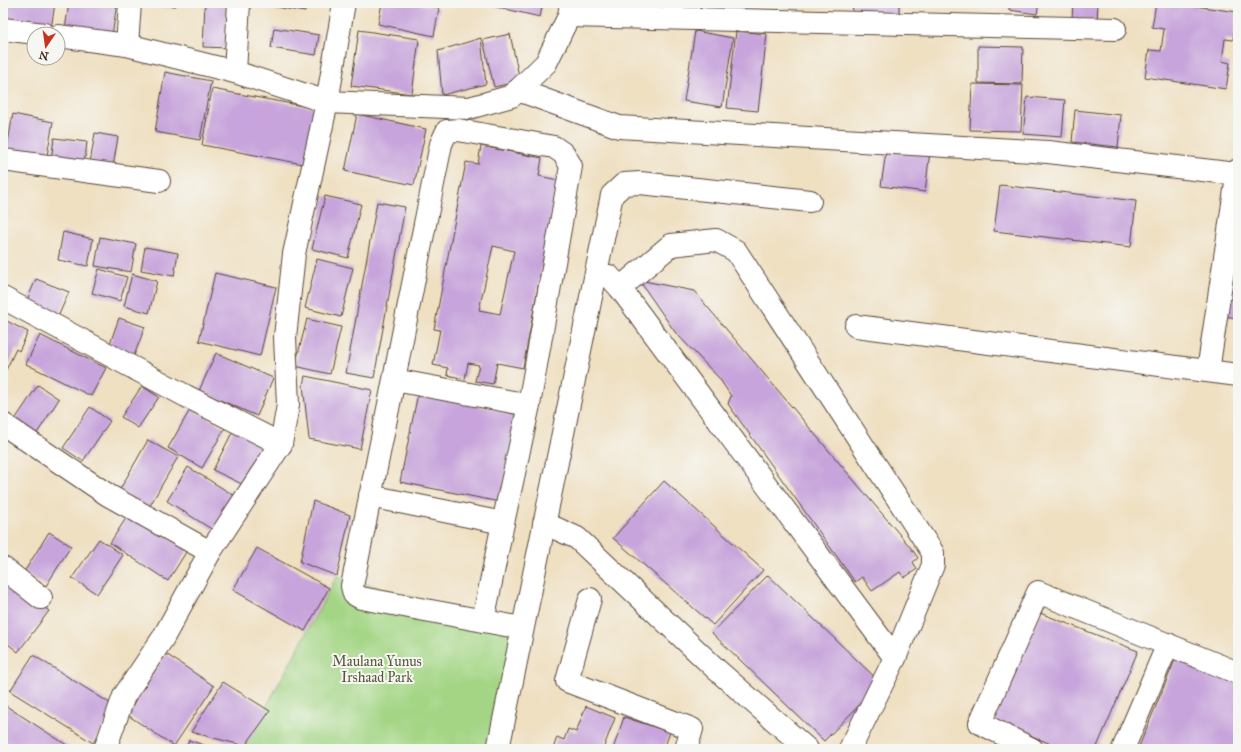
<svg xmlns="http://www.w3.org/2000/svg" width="1241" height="752" font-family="'IM FELL Great Primer',serif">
<rect width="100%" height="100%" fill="#f6f6f2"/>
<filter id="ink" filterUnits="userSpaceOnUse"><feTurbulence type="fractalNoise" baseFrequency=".025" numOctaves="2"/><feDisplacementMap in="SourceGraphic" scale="8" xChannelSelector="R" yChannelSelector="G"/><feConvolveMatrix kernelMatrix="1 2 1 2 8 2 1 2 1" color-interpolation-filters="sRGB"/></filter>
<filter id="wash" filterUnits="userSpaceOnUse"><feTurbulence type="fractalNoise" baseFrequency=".012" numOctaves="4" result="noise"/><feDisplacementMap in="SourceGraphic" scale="16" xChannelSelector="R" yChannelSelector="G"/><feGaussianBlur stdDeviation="0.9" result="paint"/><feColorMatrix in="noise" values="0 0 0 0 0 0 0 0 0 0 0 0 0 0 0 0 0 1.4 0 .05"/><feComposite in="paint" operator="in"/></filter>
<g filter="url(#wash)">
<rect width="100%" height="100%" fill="#efe0c2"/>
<path fill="#a3d584" stroke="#6f8051" d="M337 576 522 628 498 749H251L245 746Z"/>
<g id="blocks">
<g fill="#c7a4db" fill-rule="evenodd">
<path d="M8 3H55L51 29 6 22Z"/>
<path d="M69 3H117L112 36 65 29Z"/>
<path d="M137 3H176V6L137 5Z"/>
<path d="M205 3H231L229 48 203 47Z"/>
<path d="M253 3H306L305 12Z"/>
<path d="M382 3H413L439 8 434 36 378 24Z"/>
<path d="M484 3H543L540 17 484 4Z"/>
<path d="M852 3H899V18L853 13Z"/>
<path d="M1010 3H1039L1037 14 1009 10Z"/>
<path d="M1073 3H1098L1097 20 1072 19Z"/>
<path d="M1156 3H1174L1237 12 1233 40 1225 39 1222 61 1230 63 1226 89 1145 77 1149 50 1161 51 1164 29 1152 27Z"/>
<path d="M274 28 319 35 316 55 271 48Z"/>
<path d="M359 30 419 39 412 94 351 86Z"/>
<path d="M695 31 733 38 722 107 684 101Z"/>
<path d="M736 31 767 34 758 111 727 108Z"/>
<path d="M510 34 520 81 494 87 483 40Z"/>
<path d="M481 38 486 84 442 95 438 51Z"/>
<path d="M978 46 1023 47 1022 84 978 83Z"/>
<path d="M165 72 211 81 200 140 155 132Z"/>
<path d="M972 84 1023 85 1021 131 970 130Z"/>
<path d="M212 89 319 109 308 165 202 145Z"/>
<path d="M1027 97 1065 100 1062 137 1023 134Z"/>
<path d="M1075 110 1121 115 1118 147 1072 142Z"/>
<path d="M13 114 53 122 46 161 6 154Z"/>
<path d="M357 114 426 129 414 185 345 171Z"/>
<path d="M95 133 118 137 113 167 90 163Z"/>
<path d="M54 138 87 142 84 166 51 161Z"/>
<path d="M887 145 930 151 925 192 881 186Z"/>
<path d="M481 146 542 158 539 176 558 180 523 368 497 363 493 384 475 381 479 365 468 363 465 379 447 375 448 368 433 365 440 330 434 329 466 162 478 164ZM493 246 514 251 500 314 479 310Z"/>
<path d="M1000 185 1136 201 1131 247 994 231Z"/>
<path d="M325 196 361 204 348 258 312 249Z"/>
<path d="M377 202 405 207 374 378 346 373Z"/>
<path d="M63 232 93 239 88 266 58 260Z"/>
<path d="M100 237 136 244 131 272 95 266Z"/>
<path d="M145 247 178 253 174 276 141 270Z"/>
<path d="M317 259 353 268 341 317 305 308Z"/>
<path d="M1231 263 1238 265V318L1223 316Z"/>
<path d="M99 269 127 277 120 301 92 293Z"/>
<path d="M215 273 276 287 260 356 199 341Z"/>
<path d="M132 274 157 281 149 313 124 306Z"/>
<path d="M36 279 69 292 57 319 25 305Z"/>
<path d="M639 280 694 291 911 548 918 558 913 562 917 569 904 578 900 572 872 591 862 577 855 582 728 404 731 396 719 378 675 332Z"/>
<path d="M119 318 145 327 132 361 107 352Z"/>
<path d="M3 319 28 332 19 351 16 349 6 370 3 369Z"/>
<path d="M307 319 341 327 330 374 295 366Z"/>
<path d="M40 335 106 368 91 396 26 364Z"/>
<path d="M216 353 273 378 257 416 199 391Z"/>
<path d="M305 376 372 390 360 449 309 439 303 385Z"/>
<path d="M38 385 59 399 34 438 12 424Z"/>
<path d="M142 386 159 397 138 428 121 417Z"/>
<path d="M418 393 518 414 500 502 400 482Z"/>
<path d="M90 407 110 421 83 461 63 448Z"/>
<path d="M191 408 225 428 202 468 168 448Z"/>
<path d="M234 429 270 447 250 488 213 470Z"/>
<path d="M148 440 178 457 148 509 119 491Z"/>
<path d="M188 467 235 496 213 530 167 501Z"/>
<path d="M664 481 763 570 713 625 613 538Z"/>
<path d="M313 501 350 515 337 576 300 562Z"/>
<path d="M130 512 188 549 168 581 110 543Z"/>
<path d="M49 532 71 546 46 586 24 572Z"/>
<path d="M99 539 123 555 97 594 72 578Z"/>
<path d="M257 548 329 588 305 631 233 590Z"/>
<path d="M768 575 881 683 824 741 712 633Z"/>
<path d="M6 580 49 611 18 652 3 640V584Z"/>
<path d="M1040 613 1138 651 1096 749H1062L993 719Z"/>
<path d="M1178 653 1238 678V749H1138Z"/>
<path d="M166 654 214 686 174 746 126 714Z"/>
<path d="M33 655 116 707 93 743 10 691Z"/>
<path d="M223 682 270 711 245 746 191 732Z"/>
<path d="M3 704 73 749H3Z"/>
<path d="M586 706 615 718 603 749H553L557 737 564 740 568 729 576 732Z"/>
<path d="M624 717 670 732 664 749H613Z"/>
<path d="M189 740 215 749H186Z"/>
</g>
</g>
</g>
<g filter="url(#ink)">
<use href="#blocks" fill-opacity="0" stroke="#564537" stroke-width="1"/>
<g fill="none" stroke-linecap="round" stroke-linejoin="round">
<g stroke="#564537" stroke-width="24">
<g id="minor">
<path d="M239 3 235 72 327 102 469 108 512 96 546 63 569 16 571 3"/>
<path d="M569 16 1115 29"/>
<path d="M3 29 44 34"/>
<path d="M58 36 127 45 235 72"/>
<path d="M127 45 130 3"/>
<path d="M518 90 619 127 1048 152 1237 174"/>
<path d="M3 160 159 181"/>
<path d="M609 276 620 288 895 658"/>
<path d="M620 288 671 245 716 240 736 251 933 553V565L895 658 850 749"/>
<path d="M3 298 186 396 281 444"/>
<path d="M856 326 1238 375"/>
<path d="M1208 371 1238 170"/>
<path d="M394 380 529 405 571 166 564 154 554 147 458 130 447 131 441 144C412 291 382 439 352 586L354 594 361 598 522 628"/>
<path d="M3 424 108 495 210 552"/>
<path d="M370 496 503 523"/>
<path d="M544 523 577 538 717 670 807 749"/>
<path d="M3 568 41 598"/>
<path d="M590 599 567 681 692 729 686 749"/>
<path d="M483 621 503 523 529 405"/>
<path d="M105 749 124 696 163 638 210 552 281 444 288 405 285 337 294 254 327 102 344 3"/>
<path d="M498 749 612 195 624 184 640 183 810 201"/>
<path d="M1032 749 980 723 1038 592 1238 673"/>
<path d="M1123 749 1168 644"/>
</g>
</g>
<use href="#minor" stroke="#fff" stroke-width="22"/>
</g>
</g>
<g text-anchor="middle" stroke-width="4" stroke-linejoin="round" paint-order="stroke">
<g font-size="14" fill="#555538" stroke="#f6f6f2">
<text x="377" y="666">Maulana Yunus<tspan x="377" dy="16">Irshaad Park</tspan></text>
</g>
</g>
<rect width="1241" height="752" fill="none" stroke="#f6f6f2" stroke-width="16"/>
<g transform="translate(46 46) rotate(193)"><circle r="19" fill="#f6f6f2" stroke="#aba49d"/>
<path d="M0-3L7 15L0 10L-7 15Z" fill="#c8321e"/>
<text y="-6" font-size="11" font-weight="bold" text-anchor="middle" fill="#3b2a1e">N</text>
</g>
</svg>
